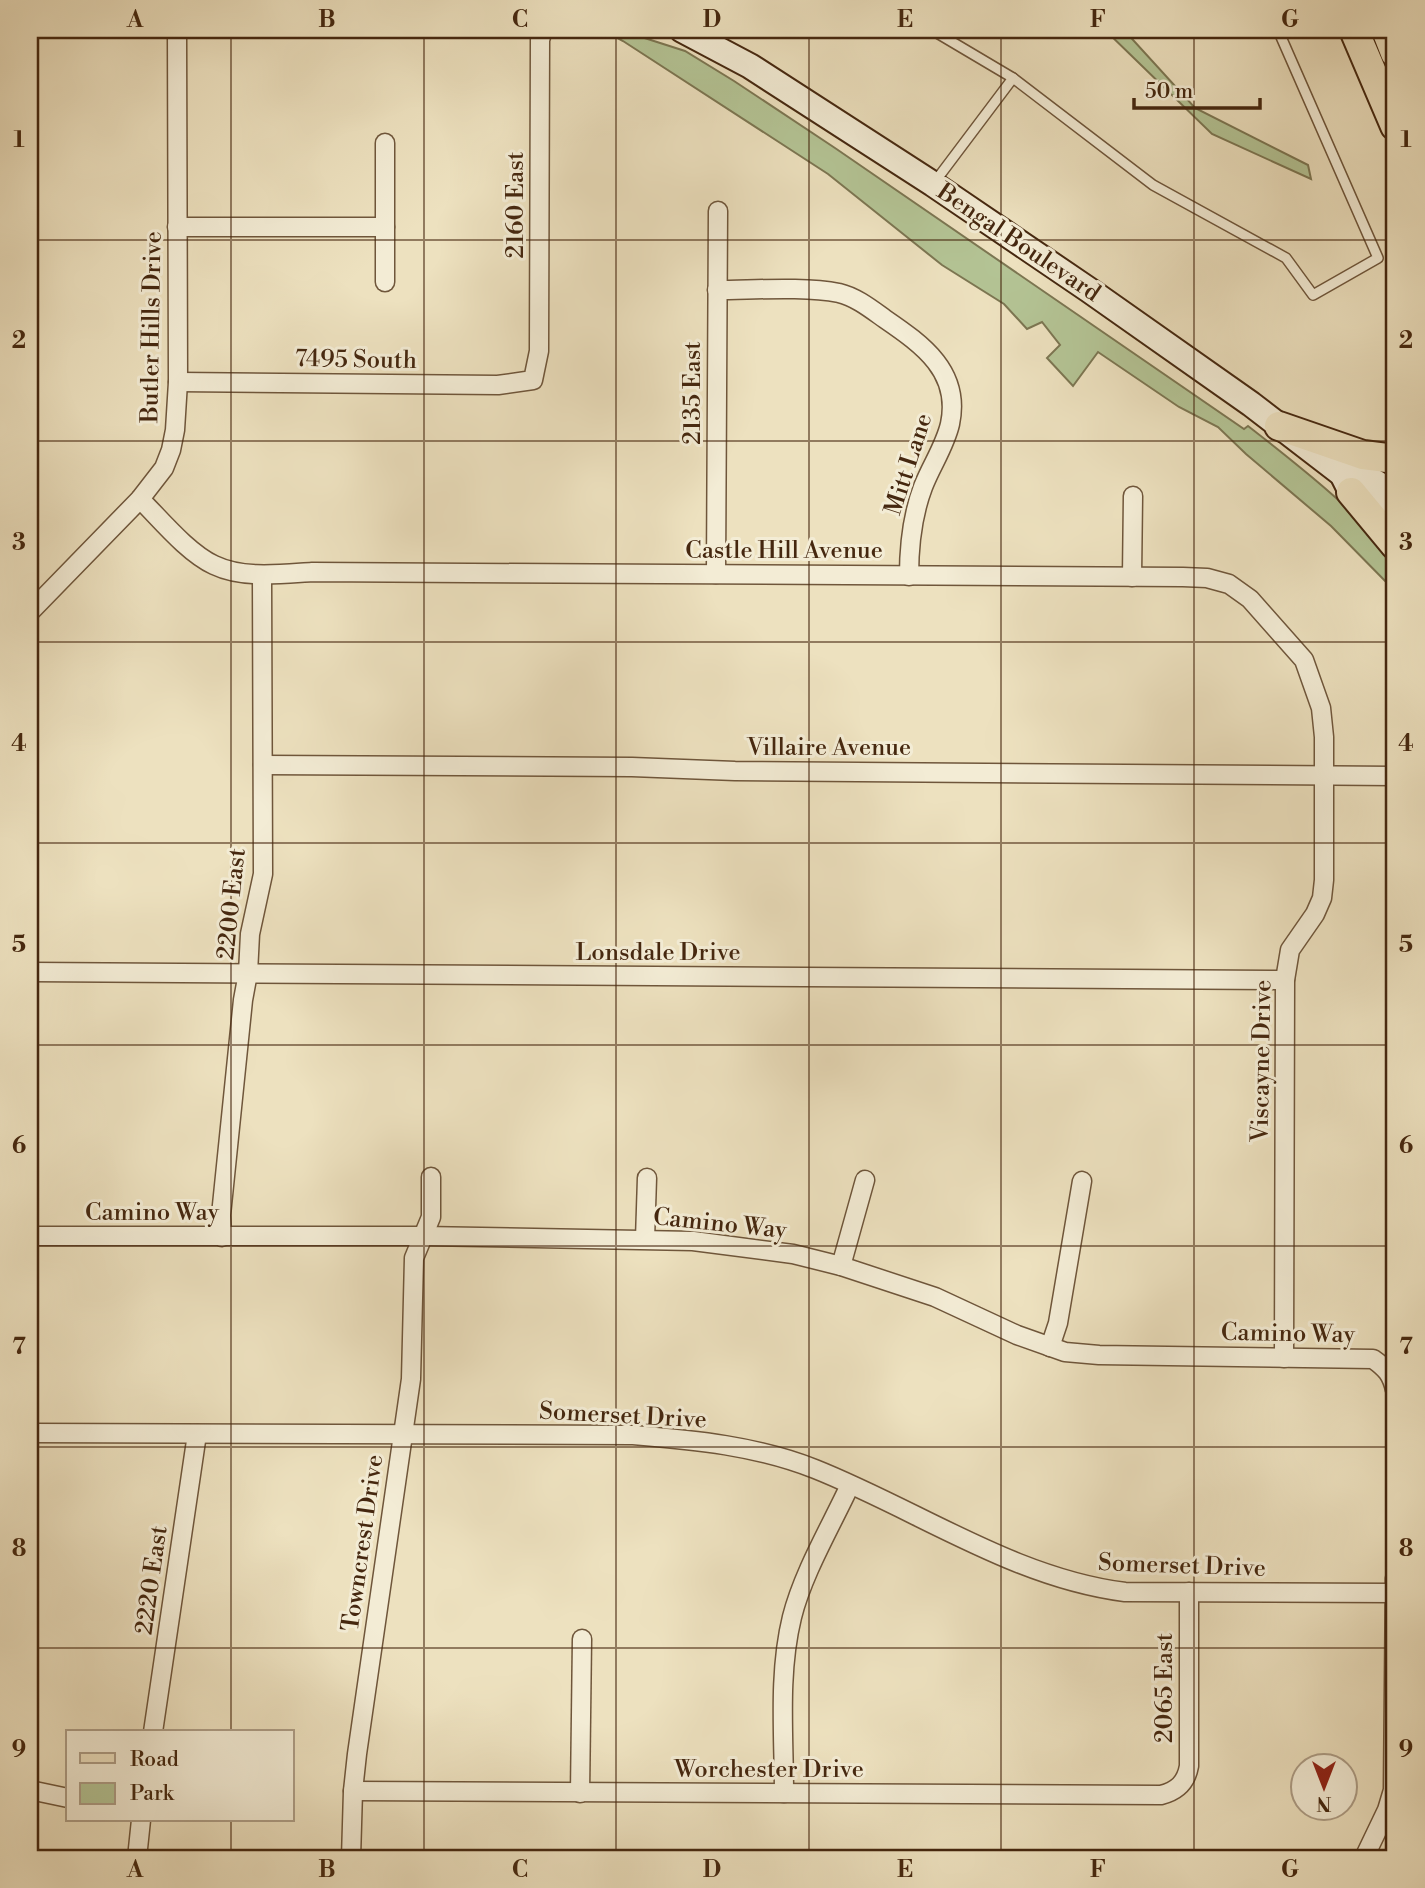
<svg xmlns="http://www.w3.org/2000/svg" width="1425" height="1888" font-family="'Libre Bodoni',serif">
<rect width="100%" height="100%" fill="#ede1bf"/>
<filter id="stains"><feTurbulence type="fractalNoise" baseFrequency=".00286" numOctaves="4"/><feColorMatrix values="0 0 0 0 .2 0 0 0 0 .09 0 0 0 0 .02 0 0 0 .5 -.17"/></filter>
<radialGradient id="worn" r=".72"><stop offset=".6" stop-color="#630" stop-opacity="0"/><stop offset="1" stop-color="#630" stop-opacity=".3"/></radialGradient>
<g fill="#b4c495" stroke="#7c7652" stroke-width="2">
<path d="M603 30 629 33 685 51 734 81 835 148 1244 429 1248 426C1302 468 1348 505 1395 555V591L1331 526 1246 454 1218 427 1179 407 1098 352 1073 386 1047 358 1060 345 1042 322 1027 329 1004 304 942 265 828 174 623 41Z"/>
<path d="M1105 30H1124L1195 108 1308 165 1311 179 1212 134Z"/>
</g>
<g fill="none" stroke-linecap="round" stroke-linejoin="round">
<g stroke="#6f563b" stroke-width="12">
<g id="service">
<path d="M932 30 1013 78 1153 185 1286 258 1313 295 1378 258 1278 30"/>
<path d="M934 183 1013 78"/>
</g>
</g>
<g stroke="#6f563b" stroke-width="21">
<g id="minor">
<path d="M385 143V282"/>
<path d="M177 227H385"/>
<path d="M717 290C753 290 804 286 839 293 856 297 871 309 885 319 923 345 961 372 950 424 945 446 931 466 923 487 912 516 909 545 909 576"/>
<path d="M178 382 498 385 533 380 539 351 540 40 543 30"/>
<path d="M140 499C161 520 188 553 214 565 243 579 281 574 312 572L1183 577 1207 578 1229 584 1250 599 1304 660 1321 708 1324 737V880L1322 898 1315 914 1290 950 1285 980 1284 1358"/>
<path d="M716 574 718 211"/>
<path d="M1132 577 1133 496"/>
<path d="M30 612 140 499 164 468 171 450 175 430 178 382 177 30"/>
<path d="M263 765 632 767 735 771 1395 776"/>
<path d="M30 972 1285 980"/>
<path d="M30 1236H423L693 1241 793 1254 841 1266 935 1297 1017 1335 1065 1352 1099 1355 1373 1359C1386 1368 1392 1375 1395 1390"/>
<path d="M222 1237 221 1215 243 1000 248 973 250 934 263 874 262 576"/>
<path d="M645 1239 647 1178"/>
<path d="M841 1266 865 1180"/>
<path d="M1050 1347 1058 1323 1082 1181"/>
<path d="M30 1433 633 1435C695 1440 757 1446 815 1469 918 1510 1014 1578 1125 1592L1395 1593"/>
<path d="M153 1732 197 1434"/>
<path d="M30 1790 68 1798"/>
<path d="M353 1791 1161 1795C1177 1791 1186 1783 1189 1766V1592"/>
<path d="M580 1793 582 1639"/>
<path d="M784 1793C784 1735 778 1674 792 1617 803 1573 831 1526 850 1485"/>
<path d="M137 1858 141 1820"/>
<path d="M351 1858 353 1791 357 1754 411 1379 414 1258 431 1217V1177"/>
<path d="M1364 1858 1387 1810 1393 1790 1395 1578"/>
</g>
</g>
<g stroke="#45270f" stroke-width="28">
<g id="secondary">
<path d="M682 30 750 66 933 184 1089 290 1251 404 1342 474 1351 492 1362 500 1395 517"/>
<path d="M1342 474H1362L1395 494"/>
</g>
</g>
<g stroke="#45270f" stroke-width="32">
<g id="primary">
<path d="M1354 30 1395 126"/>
<path d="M1386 30 1395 53"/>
<path d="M1279 426 1363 455 1395 459"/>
<path d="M1351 492 1395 545"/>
</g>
</g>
<use href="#service" stroke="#f3ecd5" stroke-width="9"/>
<use href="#minor" stroke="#f3ecd5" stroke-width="18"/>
<use href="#secondary" stroke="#f3ecd5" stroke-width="24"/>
<use href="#primary" stroke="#ede1bf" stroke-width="28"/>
</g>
<path fill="none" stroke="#45270f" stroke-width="2" stroke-opacity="0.55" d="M231 30V1732M424 30V1858M616 30V1858M809 30V1858M1001 30V1858M1194 30V1858M30 240H1395M30 441H1395M30 642H1395M30 843H1395M30 1045H1395M30 1246H1395M30 1447H1395M30 1648H1395M231 1820V1858"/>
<g text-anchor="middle" stroke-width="6" stroke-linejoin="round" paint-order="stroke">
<g font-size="24" fill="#45270f" stroke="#f3ecd5">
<text transform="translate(515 205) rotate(-90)" y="8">2160 East</text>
<text transform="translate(1019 242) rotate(34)" y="8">Bengal Boulevard</text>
<text transform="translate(151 327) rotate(-89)" y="8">Butler Hills Drive</text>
<text transform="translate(356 359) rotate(1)" y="8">7495 South</text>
<text transform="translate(692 393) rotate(-90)" y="8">2135 East</text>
<text transform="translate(908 464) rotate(-72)" y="8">Mitt Lane</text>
<text x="784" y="558">Castle Hill Avenue</text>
<text x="829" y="755">Villaire Avenue</text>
<text transform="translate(231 904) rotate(-84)" y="8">2200 East</text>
<text x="658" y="960">Lonsdale Drive</text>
<text transform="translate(1261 1061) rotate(-89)" y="8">Viscayne Drive</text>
<text x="152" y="1220">Camino Way</text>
<text transform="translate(720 1223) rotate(6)" y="8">Camino Way</text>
<text transform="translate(1288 1333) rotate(1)" y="8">Camino Way</text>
<text transform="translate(623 1415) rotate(3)" y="8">Somerset Drive</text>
<text transform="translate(362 1543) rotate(-82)" y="8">Towncrest Drive</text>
<text transform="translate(1182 1565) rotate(2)" y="8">Somerset Drive</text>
<text transform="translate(151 1580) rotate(-82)" y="8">2220 East</text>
<text transform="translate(1164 1688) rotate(-90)" y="8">2065 East</text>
<text x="769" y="1777">Worchester Drive</text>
</g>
</g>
<rect width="1425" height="1888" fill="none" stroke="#ede1bf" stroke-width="77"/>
<rect x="66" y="1730" width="228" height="91" fill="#f3ecd5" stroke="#ad9d86" stroke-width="2"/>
<rect x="80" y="1753" width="35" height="10" fill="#ede1bf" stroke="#ad9d86" stroke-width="2"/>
<text x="130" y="1766" font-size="21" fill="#45270f">Road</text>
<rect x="80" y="1783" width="35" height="21" fill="#b4c495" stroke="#ad9d86" stroke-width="2"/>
<text x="130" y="1800" font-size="21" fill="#45270f">Park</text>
<g transform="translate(1324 1787) rotate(180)"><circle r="33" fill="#f3ecd5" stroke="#ad9d86" stroke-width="2"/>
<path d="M0-5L12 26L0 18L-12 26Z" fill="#8f2418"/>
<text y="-10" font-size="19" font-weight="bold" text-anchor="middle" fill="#45270f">N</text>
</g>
<path d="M1134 98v10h126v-10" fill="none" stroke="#45270f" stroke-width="3.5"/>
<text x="1145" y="98" font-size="21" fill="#45270f" stroke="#f3ecd5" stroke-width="5" paint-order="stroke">50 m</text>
<rect x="38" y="38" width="1348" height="1812" fill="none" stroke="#45270f" stroke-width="2.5"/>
<g font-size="23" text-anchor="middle" font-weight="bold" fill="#45270f">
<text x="135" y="27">A</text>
<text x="327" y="27">B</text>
<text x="520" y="27">C</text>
<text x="712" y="27">D</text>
<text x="905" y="27">E</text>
<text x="1098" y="27">F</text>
<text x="1290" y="27">G</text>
<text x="19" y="147">1</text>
<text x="1406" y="147">1</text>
<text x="19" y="348">2</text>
<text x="1406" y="348">2</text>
<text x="19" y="550">3</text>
<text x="1406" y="550">3</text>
<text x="19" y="751">4</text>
<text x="1406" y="751">4</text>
<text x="19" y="952">5</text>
<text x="1406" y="952">5</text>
<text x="19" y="1153">6</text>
<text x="1406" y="1153">6</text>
<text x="19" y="1354">7</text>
<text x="1406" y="1354">7</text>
<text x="19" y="1556">8</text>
<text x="1406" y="1556">8</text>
<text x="19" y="1757">9</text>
<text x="1406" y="1757">9</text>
<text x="135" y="1877">A</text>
<text x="327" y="1877">B</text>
<text x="520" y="1877">C</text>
<text x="712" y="1877">D</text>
<text x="905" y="1877">E</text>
<text x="1098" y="1877">F</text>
<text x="1290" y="1877">G</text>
</g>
<rect width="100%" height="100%" filter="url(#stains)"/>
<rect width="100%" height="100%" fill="url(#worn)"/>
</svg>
